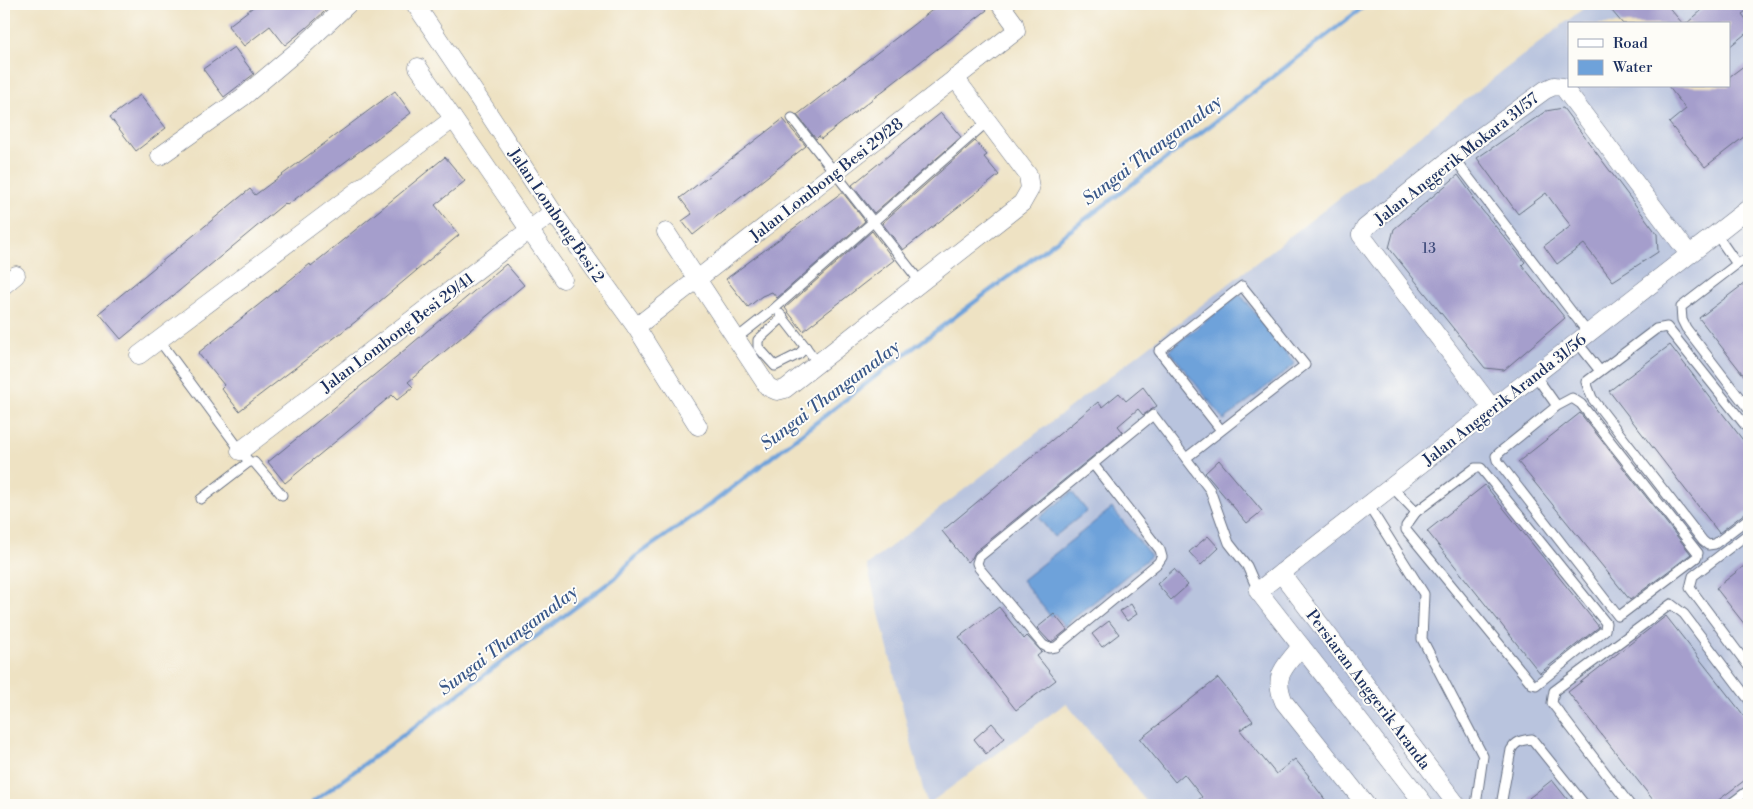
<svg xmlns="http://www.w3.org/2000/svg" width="1753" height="809" font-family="'Libre Bodoni',serif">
<rect width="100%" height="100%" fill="#fdfcf7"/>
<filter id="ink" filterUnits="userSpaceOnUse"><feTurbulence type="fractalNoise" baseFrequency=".02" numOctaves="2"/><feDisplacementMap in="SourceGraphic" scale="10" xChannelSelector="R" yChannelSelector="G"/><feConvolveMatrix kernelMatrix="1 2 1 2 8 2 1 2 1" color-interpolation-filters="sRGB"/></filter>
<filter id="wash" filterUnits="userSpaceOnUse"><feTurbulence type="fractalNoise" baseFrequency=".0096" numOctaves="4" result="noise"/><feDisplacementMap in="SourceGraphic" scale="20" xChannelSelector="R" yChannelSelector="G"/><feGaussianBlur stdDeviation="1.12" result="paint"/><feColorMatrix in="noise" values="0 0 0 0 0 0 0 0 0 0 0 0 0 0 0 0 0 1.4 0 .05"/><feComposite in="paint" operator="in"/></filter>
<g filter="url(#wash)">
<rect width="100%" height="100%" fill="#eee2c3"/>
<path fill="#b9c4de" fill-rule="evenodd" d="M1589 4H1749V805H1149L1066 703 927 805 867 565ZM1569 24H1729V86H1569Z"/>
<g fill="#6ea2da" stroke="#44689c">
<path d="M1240 294 1295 364 1224 420 1169 350Z"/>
<path d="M1072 492 1087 511 1054 537 1039 518Z"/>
<path d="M1112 508 1151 556 1064 626 1055 614 1051 617 1022 580Z"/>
</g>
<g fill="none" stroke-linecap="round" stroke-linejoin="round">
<path stroke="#6ea2da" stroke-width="4.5" d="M309 805 615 578 635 557 715 501 881 372 1211 125 1367 4"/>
</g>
<g id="blocks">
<g fill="#a59ecc">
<path d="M257 4H333L305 29 285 45 270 26 244 46 228 26Z"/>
<path d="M940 4H982L987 10 821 139 819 136 816 139 797 115Z"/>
<path d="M1606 4H1666L1683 24H1623Z"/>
<path d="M1698 4H1749V9L1742 14 1749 23V31L1729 47V24H1686L1702 10Z"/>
<path d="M234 47 254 74 224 97 203 69Z"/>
<path d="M1749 62V133L1705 167 1669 123 1686 109 1668 86H1729V77Z"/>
<path d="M395 91 411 113 287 205 285 203 121 339 99 313 250 189 255 195Z"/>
<path d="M140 95 166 128 136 151 110 117Z"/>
<path d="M1563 108 1657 234 1658 252 1613 281 1584 244 1557 264 1544 246 1571 226 1559 211 1546 193 1518 214 1477 158 1546 111Z"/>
<path d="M941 113 961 137 874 213 852 185Z"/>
<path d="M783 119 806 146 693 235 682 221 692 214 680 198Z"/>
<path d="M975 141 987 155 984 157 999 175 903 250 882 223Z"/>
<path d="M445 157 465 181 435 205 459 235 355 322 239 411 221 388 224 385 198 353 310 264 311 266Z"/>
<path d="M1458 175 1474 197 1472 198 1525 262 1522 265 1565 318 1504 370 1485 368 1389 248 1394 229Z"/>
<path d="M841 193H843L865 221 777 298 772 292 762 296 748 307 726 279Z"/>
<path d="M872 231 894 260 803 331 785 308Z"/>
<path d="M506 264 524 285 408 382 413 387 397 400 392 395 285 483 268 462 401 353Z"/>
<path d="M1749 280V382L1699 318Z"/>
<path d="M1670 345 1749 448V512L1745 513 1719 533 1609 391Z"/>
<path d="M1143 387 1157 406 1143 415 1138 409 1118 426 1123 432 975 552 972 558 967 562 942 531 1098 402 1102 407 1119 393 1126 401Z"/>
<path d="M1580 413 1691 554 1630 600 1518 462Z"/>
<path d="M1219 460 1262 511 1247 523 1205 473Z"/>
<path d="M1485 485 1599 627 1540 673 1427 531Z"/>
<path d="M1208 536 1219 548 1201 565 1189 552Z"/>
<path d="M1749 562V630L1716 588Z"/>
<path d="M1174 569 1188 585 1171 600 1157 584Z"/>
<path d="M1131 604 1137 614 1127 621 1120 611Z"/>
<path d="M999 607 1024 639 1027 636 1042 652 1037 656 1056 680 1016 710 959 637Z"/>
<path d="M1054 614 1067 630 1053 641 1050 642 1037 628Z"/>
<path d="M1666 616 1749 722V777L1712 805H1657L1568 692Z"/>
<path d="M1109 621 1119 634 1102 647 1092 634Z"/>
<path d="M1218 678 1253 721 1240 730 1276 774 1295 759 1309 776 1308 777 1329 805H1192L1202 797 1184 774 1175 782 1140 739Z"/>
<path d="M992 723 1005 738 986 754 974 739Z"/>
<path d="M1552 780 1572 805H1535L1529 798Z"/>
</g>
</g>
</g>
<g filter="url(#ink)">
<use href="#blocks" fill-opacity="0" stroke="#656e81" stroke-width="1"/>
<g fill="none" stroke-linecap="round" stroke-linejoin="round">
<g stroke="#656e81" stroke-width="11">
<g id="service">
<path d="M792 118 921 283"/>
<path d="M1453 157 1588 333"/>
<path d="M1716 234 1737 264"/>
<path d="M1749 258 1737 264 1681 307 1682 320 1686 328 1749 410"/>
<path d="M780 314 818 363"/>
<path d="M783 317 758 340V347L775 366 799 354 806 347"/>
<path d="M737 338 775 308 988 121"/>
<path d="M159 340 249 462 201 499"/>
<path d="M1577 342 1600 371"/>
<path d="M1535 375 1557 406 1500 452 1496 456 1497 460 1618 616 1622 614 1697 557 1698 553 1581 404 1572 398 1557 406"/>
<path d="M1749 430 1667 327 1656 329 1586 382 1592 398 1703 541 1708 545 1715 544 1749 518"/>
<path d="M1186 458 1305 365 1242 286 1159 351 1221 430"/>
<path d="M249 462H254L282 495"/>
<path d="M1093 464 1160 550 1162 557 1158 563 1056 647 1049 648 1043 645 979 568 977 563 979 557 1153 415 1210 490 1229 543 1247 566 1258 591"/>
<path d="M1475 468H1481L1606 623 1605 630 1536 685 1532 684 1406 530V526L1416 512Z"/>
<path d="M1392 487 1416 512"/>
<path d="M1368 505 1424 594 1422 639 1483 756 1476 805"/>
<path d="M1749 533 1693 576 1690 588 1749 667"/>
<path d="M1504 805 1502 800 1511 750C1516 741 1522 740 1532 739L1585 805"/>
<path d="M1630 805 1552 703 1554 691 1671 604 1684 614 1749 700"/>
<path d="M1729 805 1749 790"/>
</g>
</g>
<g stroke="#656e81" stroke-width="19">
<g id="minor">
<path d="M415 4 479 99 553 212 636 327 698 426"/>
<path d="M418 67 563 279"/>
<path d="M160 156 243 97 302 47 348 4"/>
<path d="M666 232 768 387 777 391 785 389 1022 203 1030 189 1028 175 955 78"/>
<path d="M4 285 16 275"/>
<path d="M636 327 1016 31 1014 23 1000 4"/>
<path d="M139 355 453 119"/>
<path d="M1492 408 1361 235 1365 228 1453 157 1545 90 1554 86 1563 87 1689 254"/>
<path d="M240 451 553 212"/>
<path d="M1281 573 1457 805"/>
<path d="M1301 646C1285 668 1272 674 1284 702L1366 805"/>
<path d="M1425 805 1258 591 1749 208"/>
</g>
</g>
<use href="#service" stroke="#fff" stroke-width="9"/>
<use href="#minor" stroke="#fff" stroke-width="18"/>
</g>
</g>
<g text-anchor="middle" stroke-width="4" stroke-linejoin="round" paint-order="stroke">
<g font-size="14" fill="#3e4b7a">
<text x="1429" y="253">13</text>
</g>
<g font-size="16" fill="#1b2f5e" stroke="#fdfcf7">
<text transform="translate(1456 158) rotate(-38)" y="6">Jalan Anggerik Mokara 31/57</text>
<text transform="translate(826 179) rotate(-38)" y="6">Jalan Lombong Besi 29/28</text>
<text transform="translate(557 215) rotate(56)" y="6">Jalan Lombong Besi 2</text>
<text transform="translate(397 332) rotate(-37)" y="6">Jalan Lombong Besi 29/41</text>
<text transform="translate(1504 399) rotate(-38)" y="6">Jalan Anggerik Aranda 31/56</text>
<text transform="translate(1369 689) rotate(53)" y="6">Persiaran Anggerik Aranda</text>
</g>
<g font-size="18" font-style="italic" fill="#385789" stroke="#fdfcf7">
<text transform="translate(1152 150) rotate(-37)" y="6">Sungai Thangamalay</text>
<text transform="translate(830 395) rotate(-37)" y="6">Sungai Thangamalay</text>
<text transform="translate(508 640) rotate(-37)" y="6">Sungai Thangamalay</text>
</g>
</g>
<rect width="1753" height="809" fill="none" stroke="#fdfcf7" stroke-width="20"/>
<rect x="1568" y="22" width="162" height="65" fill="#fdfcf7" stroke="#a3aaba"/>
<rect x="1578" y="39" width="25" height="8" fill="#ffffff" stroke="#a3aaba"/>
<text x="1613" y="48" font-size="15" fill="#1b2f5e">Road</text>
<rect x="1578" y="60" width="25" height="15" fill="#6ea2da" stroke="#a3aaba"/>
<text x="1613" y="72" font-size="15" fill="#1b2f5e">Water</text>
</svg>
